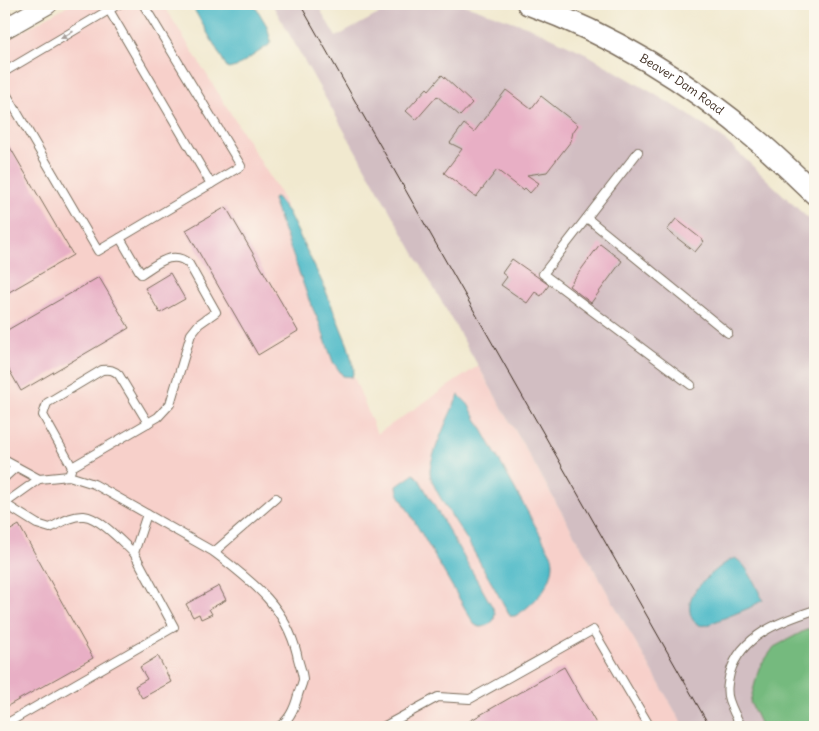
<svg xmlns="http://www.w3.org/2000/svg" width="819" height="731" font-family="Delius,sans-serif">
<rect width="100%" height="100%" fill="#fbf7ec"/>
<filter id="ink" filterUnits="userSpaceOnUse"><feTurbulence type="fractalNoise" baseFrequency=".02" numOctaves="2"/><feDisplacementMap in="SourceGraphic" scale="10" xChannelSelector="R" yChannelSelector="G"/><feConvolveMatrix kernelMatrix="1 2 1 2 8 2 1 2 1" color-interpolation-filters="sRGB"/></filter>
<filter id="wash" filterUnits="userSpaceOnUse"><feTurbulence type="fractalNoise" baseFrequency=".0096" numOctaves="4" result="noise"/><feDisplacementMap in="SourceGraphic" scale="20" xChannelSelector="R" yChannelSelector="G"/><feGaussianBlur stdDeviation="1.12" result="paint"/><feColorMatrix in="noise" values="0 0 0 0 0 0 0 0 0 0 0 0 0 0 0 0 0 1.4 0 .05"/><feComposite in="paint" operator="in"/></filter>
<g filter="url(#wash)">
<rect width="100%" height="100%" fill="#f1e9cf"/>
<path fill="#f7d0ca" d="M70 4H163L280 193 377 434 478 366 684 727H4V42Z"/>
<path fill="#d2bec2" d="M272 4H317L336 37 397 4H462L529 27 583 52 683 111 725 140 815 225V727H684Z"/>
<path fill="#75ba7e" stroke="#58724e" d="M815 627V727H762L750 702 759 668 774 647 804 631Z"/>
<g fill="#4ebac8" stroke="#447273">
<path d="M191 4H254L267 26 271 41 269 45 236 67 228 69Z"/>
<path d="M276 197 288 212 323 284 348 346 354 369 352 377 343 376 333 362 319 322 309 300 274 203 273 199Z"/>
<path d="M459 395 468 404 552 556C558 580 534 605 515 616H511L508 612C495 590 483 567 470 545 462 530 429 486 430 471 430 457 452 408 459 395Z"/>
<path d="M414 474 419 479 493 608 495 613 494 620C488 626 481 630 474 624L398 493 397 486Z"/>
<path d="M735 558C748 565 756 587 763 600L749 608 707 625C690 629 686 607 693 594 699 584 723 562 735 558Z"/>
</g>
<g id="blocks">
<g fill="#e8afc5">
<path d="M442 75 472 103 460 116 437 96 416 120 406 111 427 88 429 90Z"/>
<path d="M506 90 531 109 541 96 578 125 573 132 571 141 547 172 527 175 539 183 530 193 525 188 523 190 497 170 476 197 444 173 462 149 450 143 464 124 474 132Z"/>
<path d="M4 137 73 255 4 295Z"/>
<path d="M226 207 298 331 258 355 186 230Z"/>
<path d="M676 219 704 241 695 252 667 230Z"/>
<path d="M600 244 622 261 591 303 569 286Z"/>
<path d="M512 259 549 285 541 296 535 292 527 303 501 285 507 277 502 273Z"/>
<path d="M170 273 185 299 160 313 145 288Z"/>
<path d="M99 277 129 328 21 391 4 361V332Z"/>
<path d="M19 525 93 658 4 708V534Z"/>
<path d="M219 586 226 600 209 609 212 614 201 619 199 614 193 617 186 604Z"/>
<path d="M158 656 171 682 142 698 135 686 147 679 140 667Z"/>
<path d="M564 667 598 727H459Z"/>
</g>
</g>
</g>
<g filter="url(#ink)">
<use href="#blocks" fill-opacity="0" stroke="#7b6d5c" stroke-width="1"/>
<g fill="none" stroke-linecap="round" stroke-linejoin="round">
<g stroke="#7b6d5c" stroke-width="10">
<g id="service">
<path d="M109 10 211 184"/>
<path d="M4 11 12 24"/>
<path d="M4 72 119 4"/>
<path d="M4 90 98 251 241 166 143 4"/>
<path d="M638 152 543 274 691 385"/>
<path d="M587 218 728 333"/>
<path d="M4 460 39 479"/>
<path d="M72 467 43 415 47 403 102 370C110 369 114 370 119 375L148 423"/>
<path d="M69 476 72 467 158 417 170 404 191 334 199 324 216 312 189 264C173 249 157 264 141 274L120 238"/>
<path d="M4 478 16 467"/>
<path d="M4 504 39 479 69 476 94 484 214 552 276 498"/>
<path d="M5 504 37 524 50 528C60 523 72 515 84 516 99 517 122 542 134 553"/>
<path d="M214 552C251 581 285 605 297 654 298 662 303 672 303 680 302 685 299 691 298 695 295 707 289 721 278 727"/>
<path d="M4 725 174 627 134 553 147 514"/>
<path d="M383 727 438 697 470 699 593 630 650 727"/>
<path d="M742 727C737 719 732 709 729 700 726 691 728 682 730 673 741 635 781 621 815 610"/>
</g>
</g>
<g stroke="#7b6d5c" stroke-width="21">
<path id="tertiary" d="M4 29 48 4"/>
</g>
<g stroke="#7b6d5c" stroke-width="24">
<g id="secondary">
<path id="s1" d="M528 4C613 35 691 83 759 142 779 159 797 177 815 194"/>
</g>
</g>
<use href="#service" stroke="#fff" stroke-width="8"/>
<use href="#tertiary" stroke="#fff" stroke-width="19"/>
<use href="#secondary" stroke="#fff" stroke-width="21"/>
<path stroke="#3b2a1e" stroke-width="1" d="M300 4 710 727"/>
</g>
<defs><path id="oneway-solid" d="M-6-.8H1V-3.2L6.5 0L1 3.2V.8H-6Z" transform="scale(1.25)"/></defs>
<use fill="#a79f9a" href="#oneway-solid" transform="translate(67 35) rotate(150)"/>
</g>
<g text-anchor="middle" stroke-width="4" stroke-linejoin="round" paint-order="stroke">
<g font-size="12" fill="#3b2a1e" stroke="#fbf7ec">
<text dy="4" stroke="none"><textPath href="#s1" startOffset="174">Beaver Dam Road</textPath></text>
</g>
</g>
<rect width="819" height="731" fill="none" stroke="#fbf7ec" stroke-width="20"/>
</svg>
